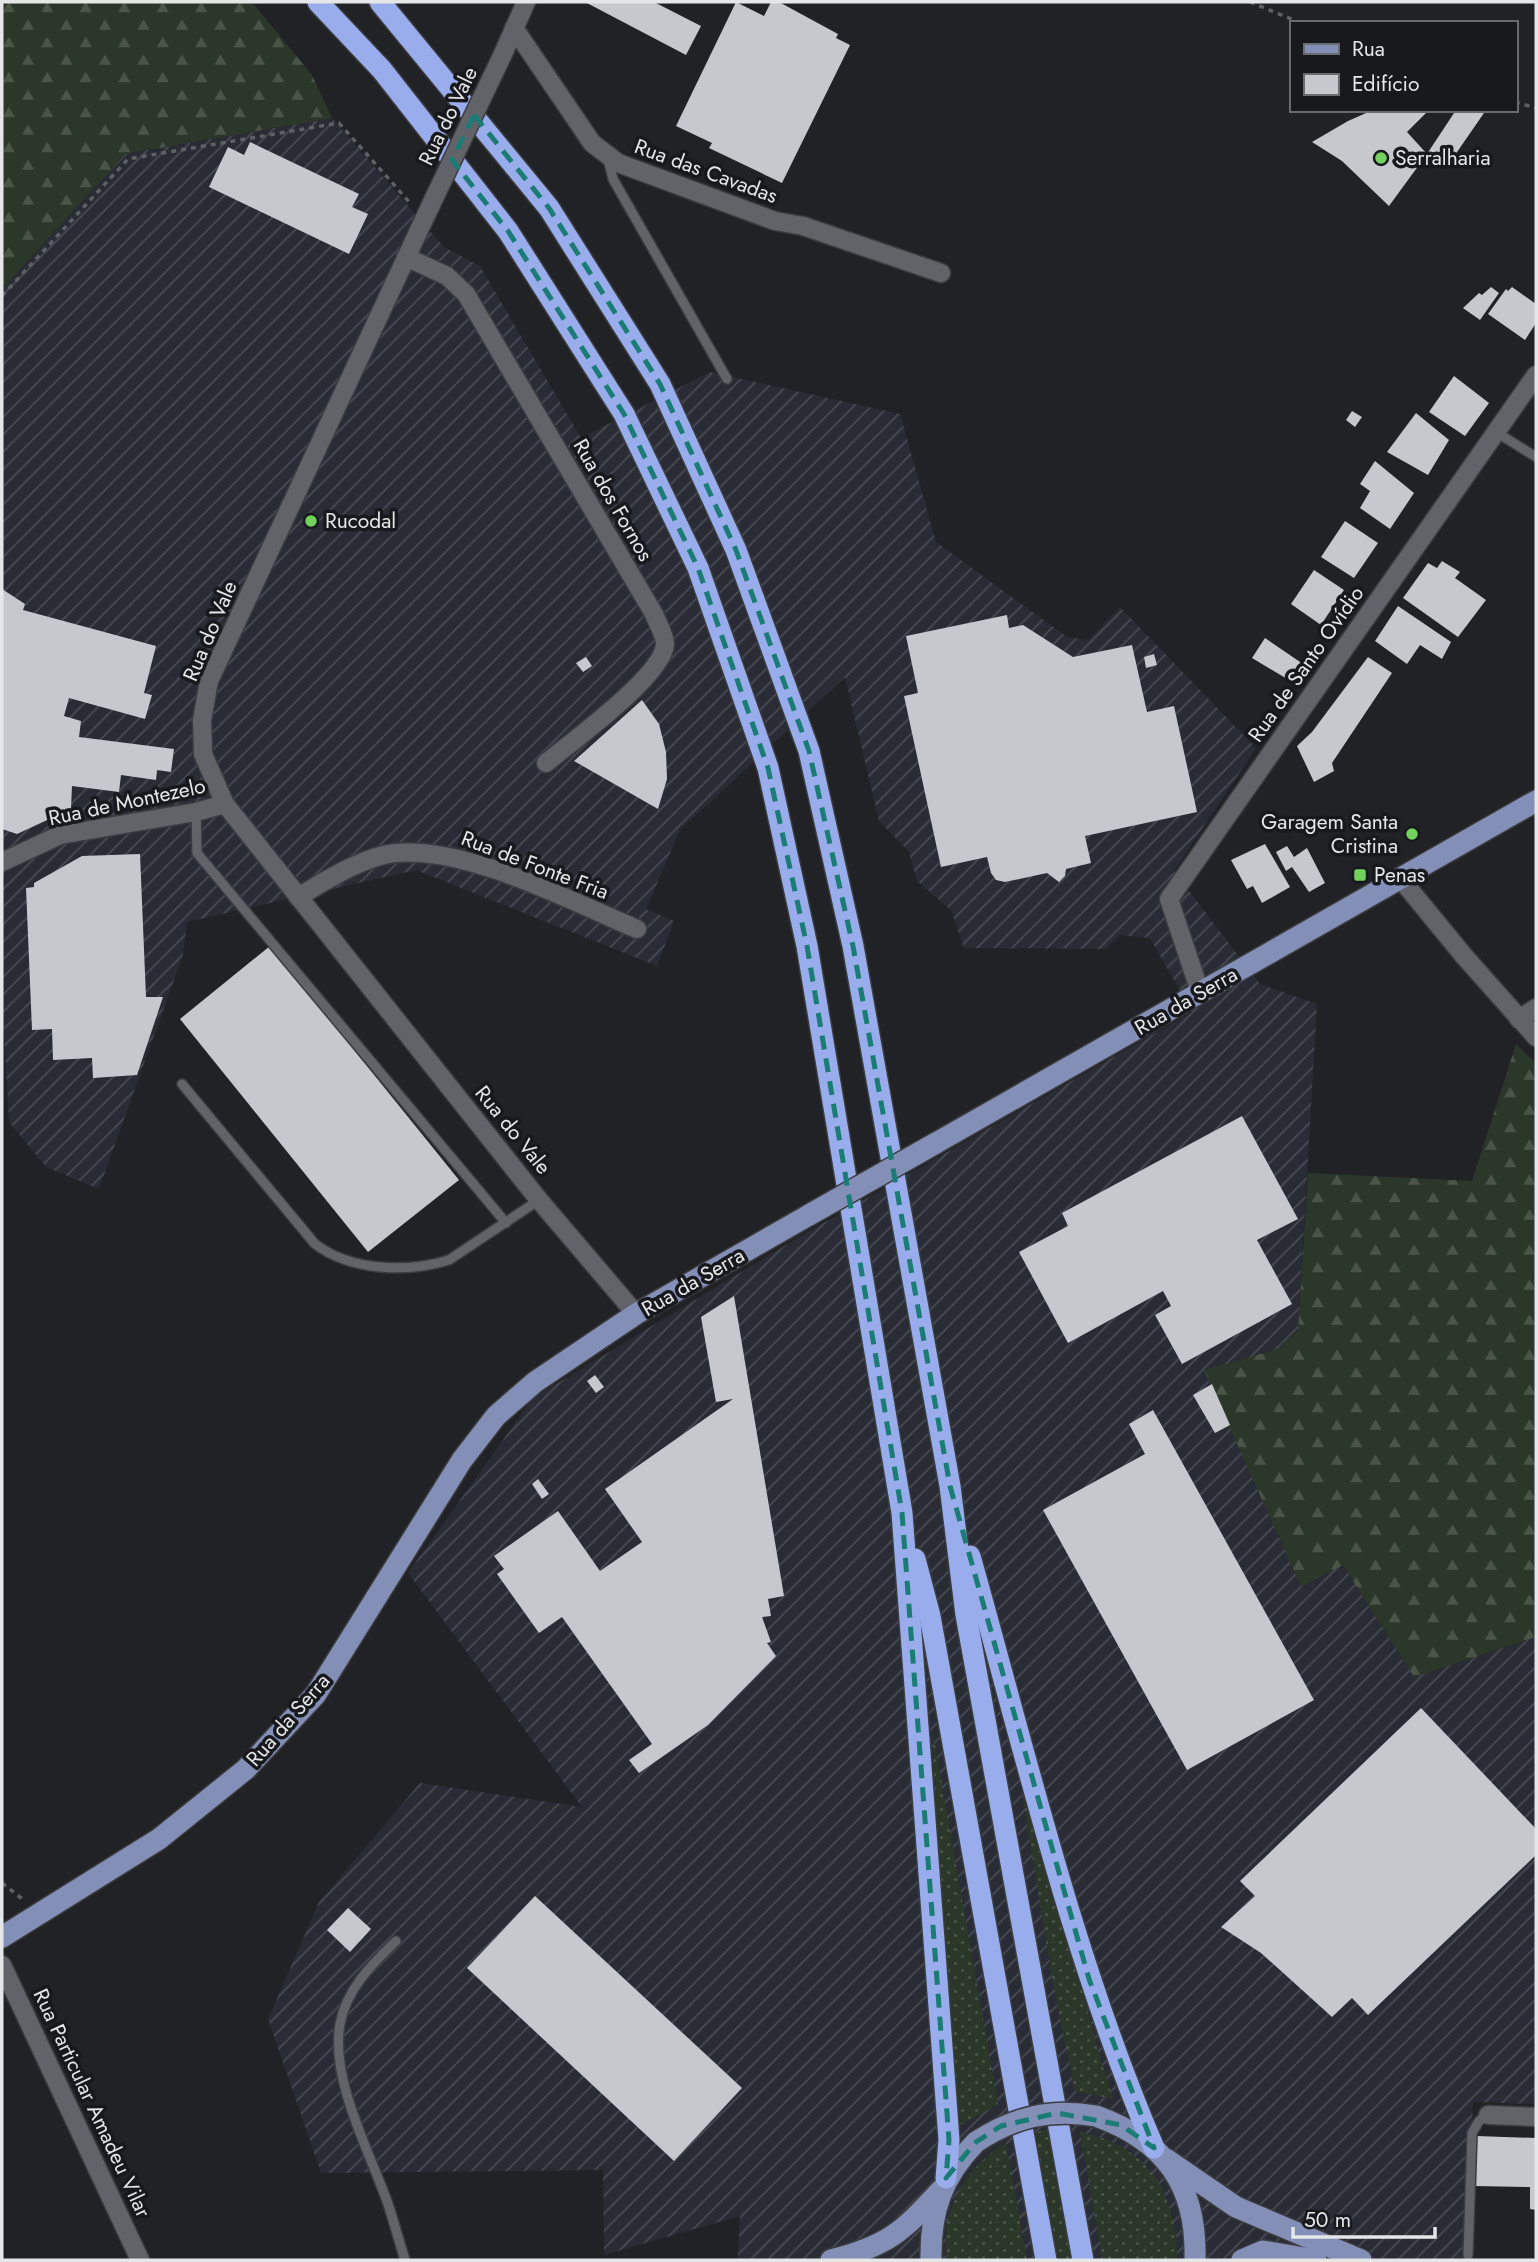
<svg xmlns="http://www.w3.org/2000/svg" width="1538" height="2262" font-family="Jost,sans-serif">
<defs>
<pattern id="industrial-furrows" width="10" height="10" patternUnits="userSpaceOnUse" patternTransform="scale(1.75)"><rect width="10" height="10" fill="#292c35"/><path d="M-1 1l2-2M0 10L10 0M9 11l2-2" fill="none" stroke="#484b52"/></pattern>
<pattern id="grass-dots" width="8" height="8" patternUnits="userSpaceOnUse" patternTransform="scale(1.75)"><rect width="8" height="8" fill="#2b3728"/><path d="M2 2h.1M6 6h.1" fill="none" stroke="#4a5447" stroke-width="1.8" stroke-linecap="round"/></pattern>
<pattern id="forest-firs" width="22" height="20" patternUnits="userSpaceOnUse" patternTransform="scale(1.75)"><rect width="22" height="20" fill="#2b3728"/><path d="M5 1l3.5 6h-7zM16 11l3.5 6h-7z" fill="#4a5447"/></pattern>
</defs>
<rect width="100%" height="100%" fill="#212226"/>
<path fill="url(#industrial-furrows)" d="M332 118 444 247 480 266 581 438 710 372 900 414 936 542 1067 637 1088 640 1120 607 1256 748 1174 871 1260 984 1317 1004 1298 1329 1278 1349 1204 1371 1343 1565 1414 1677 1536 1637V2104L1473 2102 1467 2260H738L740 2216 604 2255 603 2170 321 2173 268 2019 319 1902 420 1783 582 1807 408 1573 533 1398 799 1237 1192 1012 1150 938 1120 935 1106 949 964 948 951 910 917 881 909 852 879 821 845 677 680 830 646 909 674 921 657 966 416 870 187 922 183 955 99 1189 46 1167 9 1122 2 997V289L125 154Z"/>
<g fill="url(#grass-dots)">
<path d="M932 1728 998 2104 959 2126 939 1877Z"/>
<path d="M1022 1792C1066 1890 1079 1997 1113 2099L1075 2091 1053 1984Z"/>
<path d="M1049 2129 1073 2260H1058L1035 2132Z"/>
<path d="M1080 2132C1149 2146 1177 2194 1177 2260H1103Z"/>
<path d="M1006 2143 1027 2260H947C938 2213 966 2166 1006 2143Z"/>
</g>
<g fill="url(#forest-firs)">
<path d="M2 2H252L312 75 332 118 125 154 2 289Z"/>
<path d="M1516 1044 1536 1063V1637L1414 1677 1343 1565 1301 1587 1204 1370 1278 1349 1298 1330 1308 1173 1472 1181Z"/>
</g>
<g fill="#c6c8cd">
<path d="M585 2H654L701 26 686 55Z"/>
<path d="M736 2 764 16 771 2H779L838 34 836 38 850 45 782 183 709 148 712 143 676 126Z"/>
<path d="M1373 110H1429L1407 132 1427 154 1456 110H1478L1484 113 1446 168 1427 154 1389 206 1342 161 1312 142 1348 121Z"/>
<path d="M250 142 359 194 352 207 368 214 349 254 209 187 228 147 244 155Z"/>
<path d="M1491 287 1499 293 1480 320 1463 308 1479 293 1482 295Z"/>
<path d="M1512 287 1536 304V323L1525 340 1488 314 1506 289 1508 291Z"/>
<path d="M1454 376 1489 403 1465 436 1429 412Z"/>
<path d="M1352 411 1362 417 1355 427 1346 420Z"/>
<path d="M1416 413 1449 440 1428 475 1387 452Z"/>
<path d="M1375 461 1414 493 1390 529 1360 508 1370 491 1360 484Z"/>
<path d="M1345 521 1378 543 1354 578 1321 557Z"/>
<path d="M1442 561 1460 572 1455 578 1486 600 1458 637 1403 598 1428 563 1437 568Z"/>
<path d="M1314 570 1344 590 1321 625 1291 604Z"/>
<path d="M2 589 25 604 23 610 156 646 144 693 152 695 145 719 69 698 64 716 81 721 79 737 174 749 171 772 157 770 156 780 121 775 119 792 72 786 71 809 17 834 2 829Z"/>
<path d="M1398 606 1451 642 1442 659 1420 645 1407 664 1375 641Z"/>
<path d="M1007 615 1009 628 1023 625 1073 657 1132 645 1147 712 1174 706 1197 812 1085 836 1091 863 1066 869 1065 876 1059 882 1047 873 1005 882 996 880 991 873 987 857 941 867 904 696 918 693 906 636Z"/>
<path d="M1265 638 1306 666 1294 683 1252 658Z"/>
<path d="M1154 654 1157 665 1146 668 1144 657Z"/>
<path d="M586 657 592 666 583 672 576 663Z"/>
<path d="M1368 657 1392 673 1332 763 1334 771 1314 782 1297 746 1312 732Z"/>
<path d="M642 700 659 724 666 752 667 779 658 809 574 761Z"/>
<path d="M1265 844 1290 887 1262 903 1253 886 1247 889 1231 860Z"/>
<path d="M1287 846 1294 857 1307 848 1325 883 1309 892 1292 867 1286 871 1276 852Z"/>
<path d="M140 854 146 997H163L137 1075 93 1078 92 1058 53 1060 52 1029 32 1030 26 888 34 887V883L82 856Z"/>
<path d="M270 946 459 1180 368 1252 180 1019Z"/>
<path d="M1242 1116 1298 1219 1257 1240 1292 1304 1182 1364 1155 1315 1171 1306 1163 1291 1068 1343 1019 1252 1068 1226 1062 1213Z"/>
<path d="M734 1296 784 1596 768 1599 771 1616 762 1617 771 1642 767 1643 776 1656 708 1725 639 1773 629 1760 652 1744 562 1617 539 1633 497 1574 504 1569 494 1556 558 1511 600 1571 642 1542 605 1489 733 1399 716 1402 701 1317Z"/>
<path d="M595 1375 604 1387 596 1393 587 1381Z"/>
<path d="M1212 1384 1230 1425 1215 1433 1193 1395Z"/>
<path d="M1153 1410 1314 1700 1187 1770 1043 1510 1145 1454 1129 1424Z"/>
<path d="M538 1479 549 1494 542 1499 532 1484Z"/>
<path d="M1421 1708 1536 1829V1855L1368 2015 1352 1998 1332 2017 1261 1953 1221 1927 1255 1896 1240 1881Z"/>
<path d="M535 1896 742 2088 674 2161 467 1968Z"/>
<path d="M348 1908 371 1929 350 1952 327 1930Z"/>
<path d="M1476 2136 1536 2138V2210L1530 2209V2187L1474 2186Z"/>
</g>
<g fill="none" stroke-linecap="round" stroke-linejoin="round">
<g stroke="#3b3c3f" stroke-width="12">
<g id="lane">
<path d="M608 159 613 179 727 379"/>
<path d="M1496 432 1536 457"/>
<path d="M196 812 197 853 506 1223"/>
<path d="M182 1084 315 1244C351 1271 407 1273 449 1260L539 1200"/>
<path d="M396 1941C372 1964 346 1990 340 2024 330 2080 370 2152 388 2204 394 2222 399 2241 405 2260"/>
<path d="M1468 2255 1472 2133 1479 2121 1488 2115"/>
</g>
</g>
<g stroke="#3b3c3f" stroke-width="21">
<g id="street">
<path d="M514 28 592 143 618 163 775 221 803 226 941 273"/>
<path d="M502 56 526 2"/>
<path d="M427 213 209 681 202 720 203 754 225 804 539 1200 636 1314"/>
<path d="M406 257 447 276 466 294 654 614C657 622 665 635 665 644 664 675 571 742 546 763"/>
<path d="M2 862 60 835 196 812 225 804"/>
<path d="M1400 878 1464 956 1536 1037"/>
<path d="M298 897C325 881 364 856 395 853 467 846 570 901 637 929"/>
<path d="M1200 992 1169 899 1536 375"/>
<path d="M1519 1019 1536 1008"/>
<path d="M2 1965 140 2260"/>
<path d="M1488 2115 1536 2117"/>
</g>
</g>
<g stroke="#3b3c3f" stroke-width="24">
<g id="primary">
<path d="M936 1143 1536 801"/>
<path d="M2 1937 159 1839 246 1769 316 1694 462 1460 496 1416 535 1382 636 1314 809 1215"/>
<path d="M1096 2116C1166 2141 1197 2186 1195 2260"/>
<path d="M1166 2159 1236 2207 1361 2260"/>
<path d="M831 2260C888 2246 902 2232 941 2190"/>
<path d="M931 2260C930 2211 942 2177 976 2142"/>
<path d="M1242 2260 1263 2251 1316 2260"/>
</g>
</g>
<g stroke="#3b3c3f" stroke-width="24">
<g id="highway">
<path d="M318 2 382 70 508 231 624 414 698 568 768 768 807 946 902 1513 949 2140 946 2178"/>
<path d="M380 2 549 208 660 384 736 550 809 751 853 946 950 1486 966 1615 1083 2260"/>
<path d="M970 1556C1026 1755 1073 1959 1154 2148"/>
<path d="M915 1559 930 1616 1046 2260"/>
</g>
</g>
<g stroke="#5f6064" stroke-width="3.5" stroke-dasharray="5 5" stroke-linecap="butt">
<path d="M1250 2 1301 23"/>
<path d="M1515 102 1536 108"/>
<path d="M2 296 128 159 339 123 411 204"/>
<path d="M2 1883 25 1901"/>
</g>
<use href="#lane" stroke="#626368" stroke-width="9"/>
<use href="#street" stroke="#626368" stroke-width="18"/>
<use href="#primary" stroke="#838fb7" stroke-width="21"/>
<use href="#highway" stroke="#99aceb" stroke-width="21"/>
<g stroke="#3b3c3f" stroke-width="21" stroke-linecap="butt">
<path id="street-bridge" d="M427 213 502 56"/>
</g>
<g stroke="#3b3c3f" stroke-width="24" stroke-linecap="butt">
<g id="primary-bridge">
<path d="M809 1215 936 1143"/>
<path d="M976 2142C1014 2117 1051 2108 1096 2116"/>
</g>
</g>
<use href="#street-bridge" stroke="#626368" stroke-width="18"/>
<use href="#primary-bridge" stroke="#838fb7" stroke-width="21"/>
</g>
<path fill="none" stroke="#1a7c74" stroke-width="5" stroke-dasharray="14 9" stroke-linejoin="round" d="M474 115 549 208 660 384 736 550 809 751 853 946 950 1486 1089 1979 1154 2148 1121 2125 1057 2113 1001 2126 976 2142 946 2178 949 2140 902 1513 807 946 768 768 698 568 624 414 508 231 452 160Z"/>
<g fill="#72d25d" stroke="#18191d" stroke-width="2.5">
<circle cx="1381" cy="158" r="7"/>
<circle cx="311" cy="521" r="7"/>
<circle cx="1412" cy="834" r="7"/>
<rect x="1353" y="868" width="14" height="14" rx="3.5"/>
</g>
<g text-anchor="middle" stroke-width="7" stroke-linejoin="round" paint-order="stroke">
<g font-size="21" fill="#e5e6e8" stroke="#18191d">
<text transform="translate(448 116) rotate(-64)" y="7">Rua do Vale</text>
<text transform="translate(706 171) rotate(20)" y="7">Rua das Cavadas</text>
<text transform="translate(613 500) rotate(60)" y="7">Rua dos Fornos</text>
<text transform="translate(210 631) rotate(-67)" y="7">Rua do Vale</text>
<text transform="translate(1306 664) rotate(-55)" y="7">Rua de Santo Ovídio</text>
<text transform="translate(127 802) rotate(-12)" y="7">Rua de Montezelo</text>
<text transform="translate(535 865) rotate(21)" y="7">Rua de Fonte Fria</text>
<text transform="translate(1186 1001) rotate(-30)" y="7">Rua da Serra</text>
<text transform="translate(513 1130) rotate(51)" y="7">Rua do Vale</text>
<text transform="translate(693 1282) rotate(-30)" y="7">Rua da Serra</text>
<text transform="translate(288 1720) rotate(-49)" y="7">Rua da Serra</text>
<text transform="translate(92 2103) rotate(65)" y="7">Rua Particular Amadeu Vilar</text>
</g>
<g font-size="21" fill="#e5e6e8" stroke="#18191d" text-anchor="start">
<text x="1395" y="165">Serralharia</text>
<text x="325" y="528">Rucodal</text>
<text x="1398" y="829" text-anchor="end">Garagem Santa<tspan x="1398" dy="24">Cristina</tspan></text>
<text x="1374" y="882">Penas</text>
</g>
</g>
<rect width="1538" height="2262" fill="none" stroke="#e5e6e8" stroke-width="7"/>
<rect x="1290" y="21" width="228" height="91" fill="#18191d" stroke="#6a6b6e" stroke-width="2"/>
<rect x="1304" y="44" width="35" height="10" fill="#838fb7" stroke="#6a6b6e" stroke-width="2"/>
<text x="1352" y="56" font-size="21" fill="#e5e6e8">Rua</text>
<rect x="1304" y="74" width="35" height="21" fill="#c6c8cd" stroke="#6a6b6e" stroke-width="2"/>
<text x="1352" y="91" font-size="21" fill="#e5e6e8">Edifício</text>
<path d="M1293 2227v10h142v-10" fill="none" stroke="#e5e6e8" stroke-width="3.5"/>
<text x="1304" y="2227" font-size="21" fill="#e5e6e8" stroke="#18191d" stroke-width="5" paint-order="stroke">50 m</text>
</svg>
